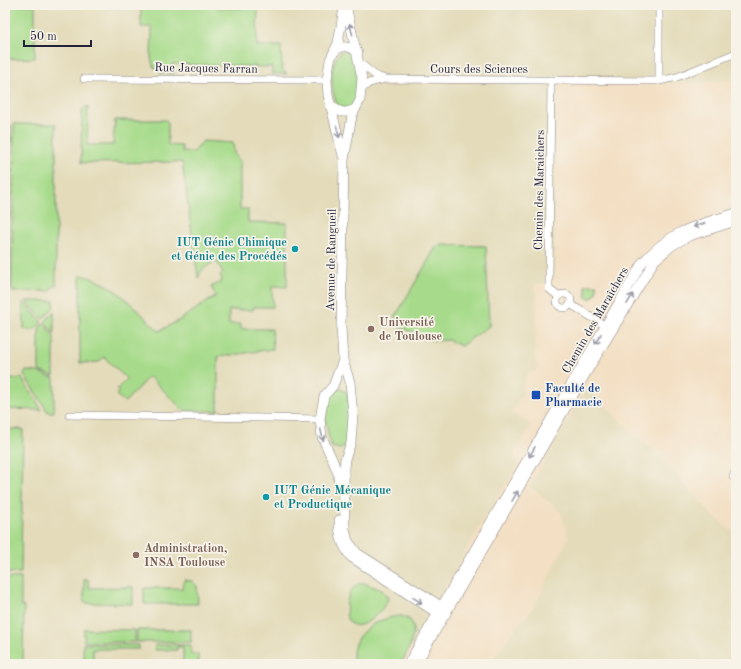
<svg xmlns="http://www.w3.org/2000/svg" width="741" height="669" font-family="'Old Standard TT',serif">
<rect width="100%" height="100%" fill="#f7f3e8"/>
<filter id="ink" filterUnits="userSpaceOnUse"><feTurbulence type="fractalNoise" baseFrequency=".025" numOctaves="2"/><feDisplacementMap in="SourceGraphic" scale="8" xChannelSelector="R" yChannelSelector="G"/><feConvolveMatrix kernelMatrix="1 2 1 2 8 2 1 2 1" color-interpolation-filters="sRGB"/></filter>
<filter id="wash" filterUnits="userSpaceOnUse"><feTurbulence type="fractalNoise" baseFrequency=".012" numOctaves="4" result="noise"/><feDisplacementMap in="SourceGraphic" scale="16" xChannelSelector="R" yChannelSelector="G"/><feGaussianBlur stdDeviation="0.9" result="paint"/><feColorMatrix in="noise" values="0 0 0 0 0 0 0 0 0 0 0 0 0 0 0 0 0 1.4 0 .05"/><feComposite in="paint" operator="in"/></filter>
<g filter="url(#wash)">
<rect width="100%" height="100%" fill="#f3dfc3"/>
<g fill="#e3dbba">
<path d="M5 5H736V80L677 83 554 78 555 278 549 277 544 284H535V292H537L535 359 536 364 538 366 535 372H529L526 375 522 390 524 391 511 413 531 425 514 455 518 464 476 532 403 664H5Z"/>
<path d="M587 386 633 435 650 447 714 517 736 534V664H489L534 606 569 538 561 512 530 486Z"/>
</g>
<g fill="#a7db8b" stroke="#647e63">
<path d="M5 5H35V58L5 59Z"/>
<path d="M141 5H216L217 8H244L245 5H258L257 46H281L282 69 287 74H272V67L172 64 174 74 160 73 153 66 151 58 152 27H141Z"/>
<path d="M345 50 354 56C357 71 364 98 349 108H342L337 104C330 89 328 57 345 50Z"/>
<path d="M88 106 87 145H113L115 120H166L168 122V145L182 146V152H194L203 141 233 143 234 153 240 161V209H248V222L287 223V287L272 286 273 307H254L253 310H229V324H241V329H272L273 349 218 357V411H184L149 376 125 402 116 395 119 392 117 389 127 379 104 357 99 362 80 363V275C114 281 135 309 159 331L178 321 216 296 211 287 221 282 222 279 220 275 223 273 216 260 202 270 198 278 182 162 81 163 82 110Z"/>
<path d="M14 124H56V286L51 287V291L12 292Z"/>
<path d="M5 125H11L10 289H5Z"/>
<path d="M440 245 486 246 489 326 461 346 448 340 435 341 391 324 436 247Z"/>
<path d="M585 285H597L596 293 592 298H587Z"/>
<path d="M23 301 42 322 33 331 24 329Z"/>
<path d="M26 301H54V307L43 319Z"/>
<path d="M54 311V334L45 322Z"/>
<path d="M43 323 54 337V376L39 371V329Z"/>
<path d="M26 371 37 372 54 378V412H48L24 375Z"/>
<path d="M21 377 42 410 5 409V389L11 379H18Z"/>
<path d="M340 389 347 392 350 412 346 446 340 449 332 447 330 443 325 417 331 393 334 390Z"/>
<path d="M5 429H23L21 573H5Z"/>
<path d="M5 578H21V606L24 607 23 664H5Z"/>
<path d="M84 579H88L89 588 133 587V604L84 603Z"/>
<path d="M184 580 192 581 197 586 198 604H144V588H183Z"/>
<path d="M364 583 382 590 388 598C385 610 357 638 347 619 345 606 347 584 364 583Z"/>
<path d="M402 616 410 620C419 632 407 652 401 664H354C347 634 377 617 402 616Z"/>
<path d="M84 629 135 630V642H84Z"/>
<rect x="137" y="630" width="54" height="12"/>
<path d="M83 644 139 645V649H93V664H84Z"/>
<path d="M155 645H191V654H198V664H183V647H177V650H155Z"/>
</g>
</g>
<g filter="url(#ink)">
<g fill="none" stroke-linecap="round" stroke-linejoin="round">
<g stroke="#8a807f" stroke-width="8">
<g id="minor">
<path d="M360 63 376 76 383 78"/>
<path d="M84 79 327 80"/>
<path d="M551 80 549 277V289L558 296"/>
<path d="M659 81V5"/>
<path d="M362 89 369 83 385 79 659 81 677 77 736 53"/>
<circle cx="564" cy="301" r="7"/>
<path d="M570 304 609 328"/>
<path d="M69 415 320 419"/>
<path d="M736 470 733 477 736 480"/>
</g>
</g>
<g stroke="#8a807f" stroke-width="10">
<g id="tertiary">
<path d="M346 5 362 78 360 100 352 116 344 160 341 327 343 360 350 382 353 415 351 443 345 459 344 468 345 529 348 541 357 553 441 606 446 614"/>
<path d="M335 51C343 44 350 46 358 53"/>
<path d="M331 105C338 113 346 114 355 109"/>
<path d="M343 156 328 95 327 80 330 60 338 43 344 8"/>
<path d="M339 488 338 474 333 461 322 437 320 419 324 396 333 386 343 360"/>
<path d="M339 520C339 536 342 545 351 557L437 613 441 614"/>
<path d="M408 664 642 263C673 229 694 226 736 213"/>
<path d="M416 664 586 373 655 260 673 245 689 236 736 221"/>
</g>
</g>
<use href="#minor" stroke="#fff" stroke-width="7"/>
<use href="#tertiary" stroke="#fff" stroke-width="9"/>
</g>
<defs><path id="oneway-shaft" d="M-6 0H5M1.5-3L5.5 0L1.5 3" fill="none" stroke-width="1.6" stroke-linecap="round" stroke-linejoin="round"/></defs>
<g stroke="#9c9ca7">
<use href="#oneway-shaft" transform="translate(351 29) rotate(-105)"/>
<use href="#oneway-shaft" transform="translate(338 132) rotate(76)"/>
<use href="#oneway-shaft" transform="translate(699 225) rotate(162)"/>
<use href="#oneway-shaft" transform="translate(630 299) rotate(-60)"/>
<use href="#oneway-shaft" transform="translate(598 339) rotate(120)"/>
<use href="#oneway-shaft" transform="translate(322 435) rotate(77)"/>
<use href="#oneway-shaft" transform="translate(532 452) rotate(120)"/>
<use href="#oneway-shaft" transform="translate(515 496) rotate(-60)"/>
<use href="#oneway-shaft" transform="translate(417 600) rotate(32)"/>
</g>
</g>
<g fill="#0f9aa8" stroke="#f7f3e8" stroke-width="1.5">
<circle cx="295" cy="249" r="4"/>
<circle cx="266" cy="497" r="4"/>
</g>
<g fill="#8d6e63" stroke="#f7f3e8" stroke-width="1.5">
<circle cx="371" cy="329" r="4"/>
<circle cx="136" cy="555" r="4"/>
</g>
<rect fill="#1a4fb4" stroke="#f7f3e8" stroke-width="1.5" x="531" y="390" width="10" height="10" rx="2"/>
<g text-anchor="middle" stroke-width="3.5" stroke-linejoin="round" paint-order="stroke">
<g font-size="12" fill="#22223b" stroke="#f7f3e8">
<text transform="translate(206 68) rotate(1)" y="4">Rue Jacques Farran</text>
<text x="479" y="73">Cours des Sciences</text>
<text transform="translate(539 190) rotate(-89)" y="4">Chemin des Maraichers</text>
<text transform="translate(331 260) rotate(-89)" y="4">Avenue de Rangueil</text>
<text transform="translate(595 320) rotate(-60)" y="4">Chemin des Maraîchers</text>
</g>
<g font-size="12" font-weight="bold" fill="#0d838f" stroke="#f7f3e8" text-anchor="end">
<text x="287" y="246">IUT Génie Chimique<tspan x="287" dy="14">et Génie des Procédés</tspan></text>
<text x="274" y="494" text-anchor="start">IUT Génie Mécanique<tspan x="274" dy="14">et Productique</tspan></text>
</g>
<g font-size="12" font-weight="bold" fill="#785e54" stroke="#f7f3e8" text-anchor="start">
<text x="379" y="326">Université<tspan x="379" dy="14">de Toulouse</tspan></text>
<text x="144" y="552">Administration,<tspan x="144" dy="14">INSA Toulouse</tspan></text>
</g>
<g font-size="12" font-weight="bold" fill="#164399" stroke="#f7f3e8" text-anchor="start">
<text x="545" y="392">Faculté de<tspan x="545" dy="14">Pharmacie</tspan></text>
</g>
</g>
<rect width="741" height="669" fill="none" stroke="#f7f3e8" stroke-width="20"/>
<path d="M24 40v6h67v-6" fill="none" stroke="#22223b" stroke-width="2"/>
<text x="30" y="40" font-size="12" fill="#22223b" stroke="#f7f3e8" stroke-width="3" paint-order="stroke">50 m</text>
</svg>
